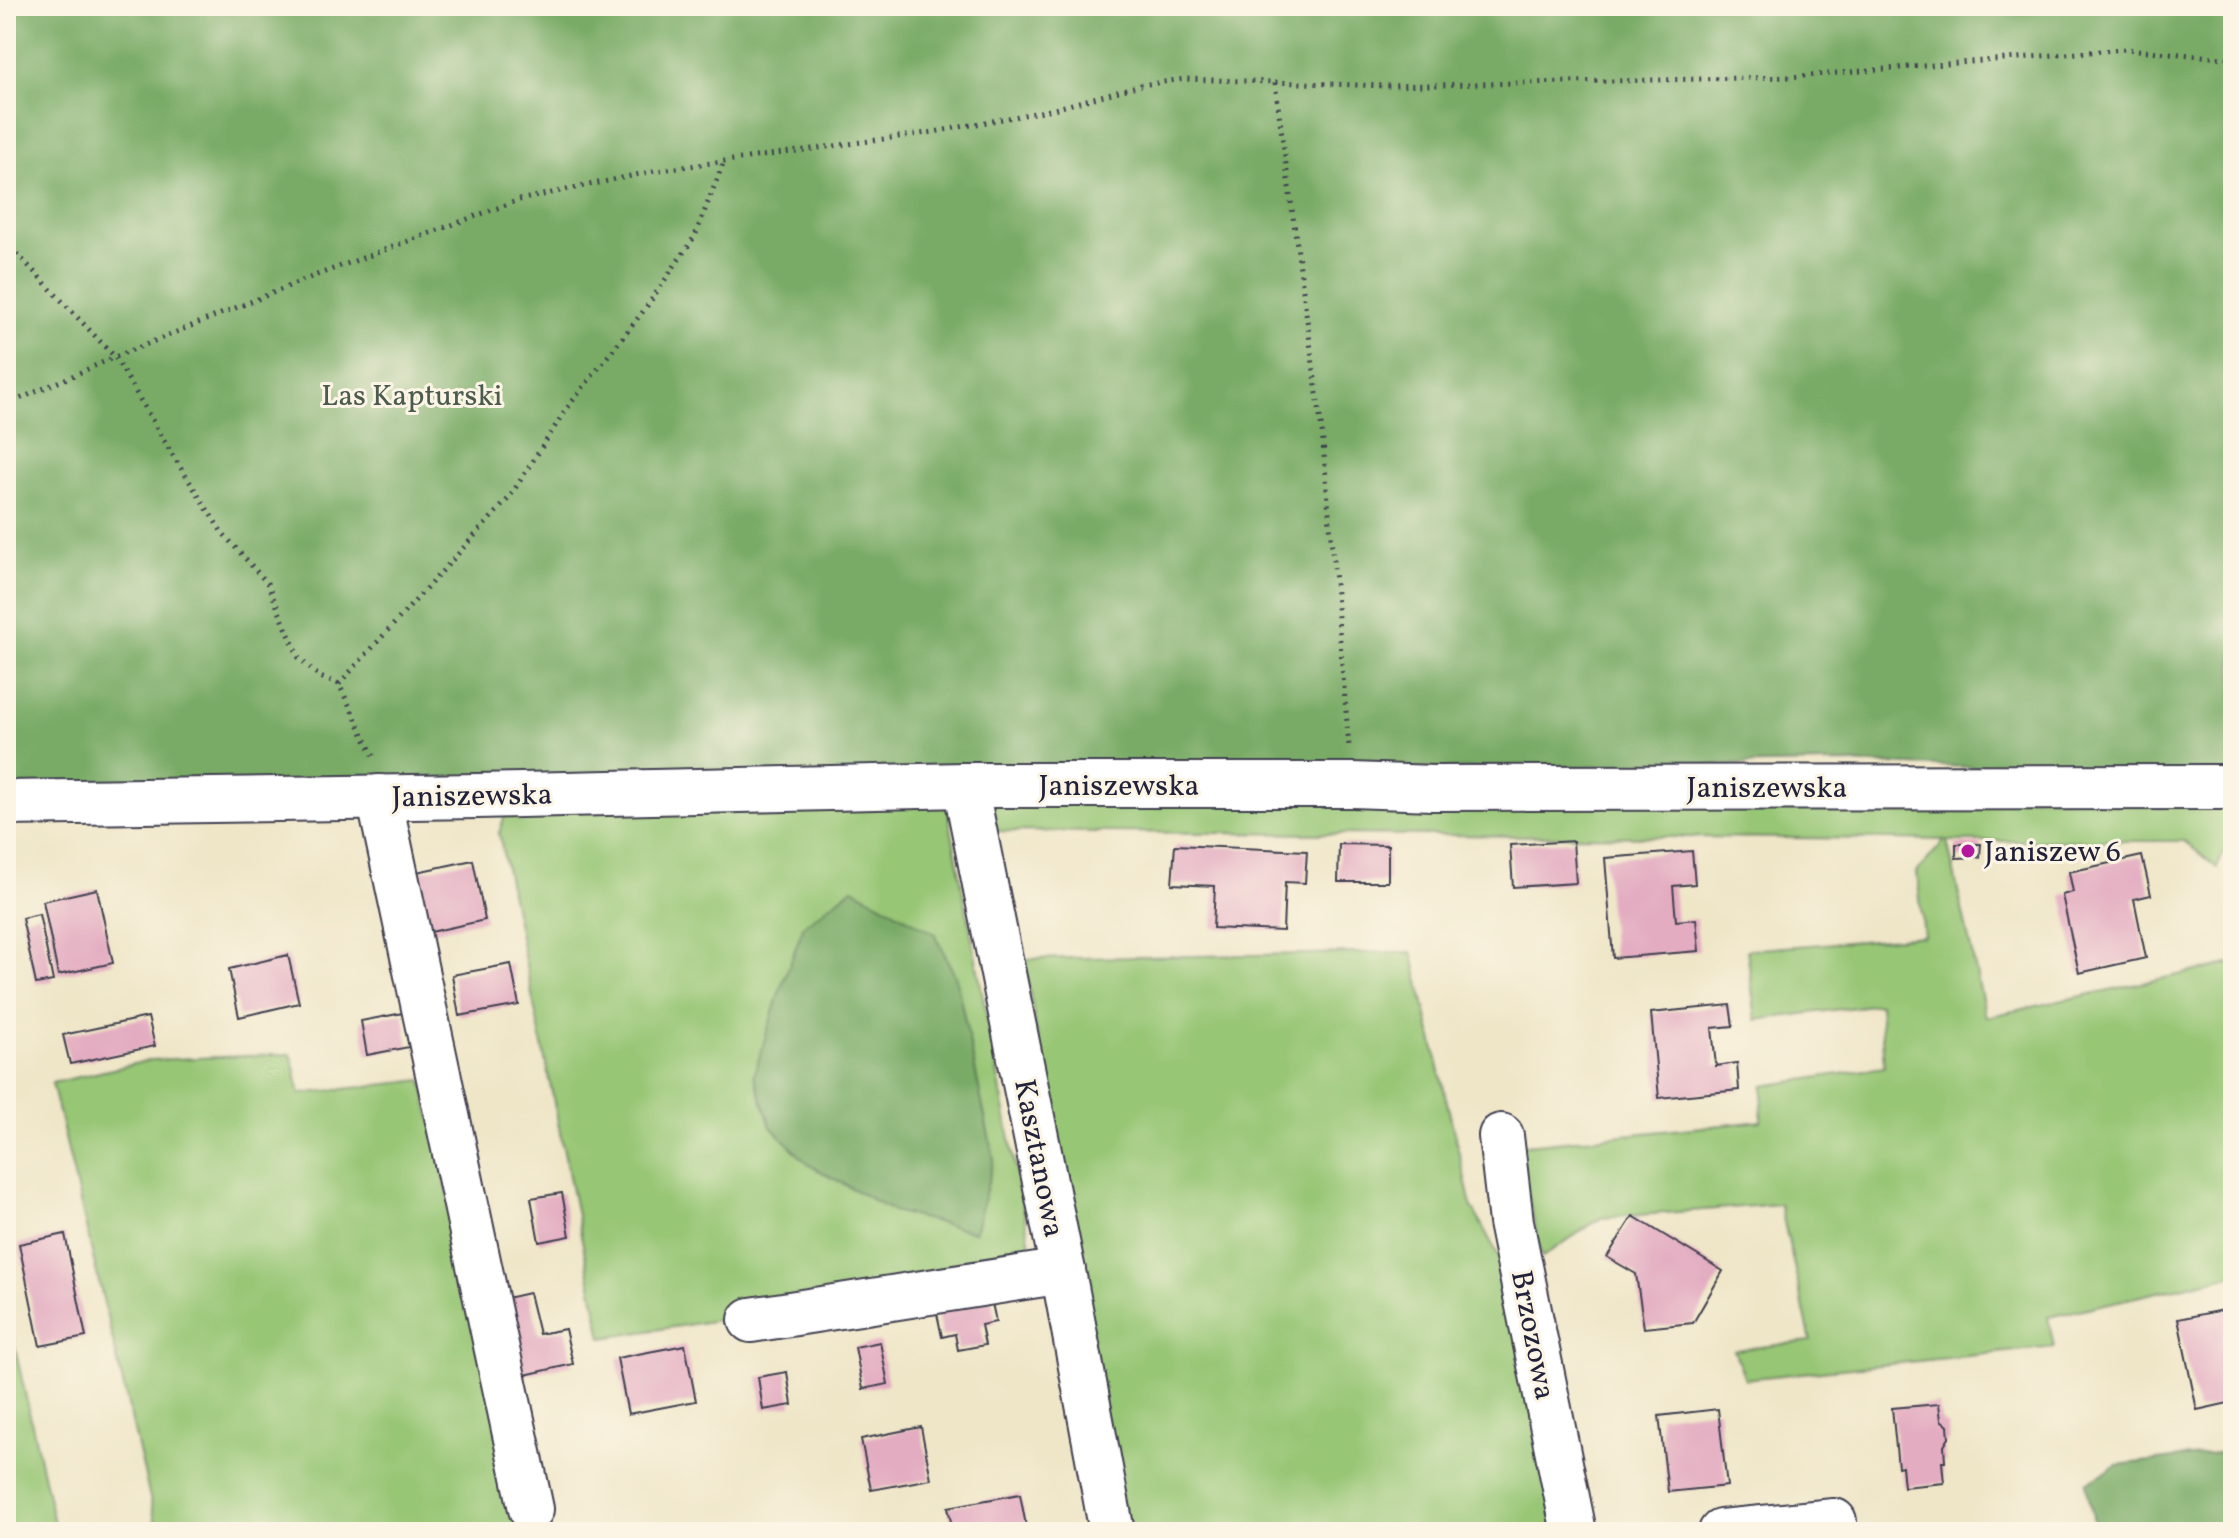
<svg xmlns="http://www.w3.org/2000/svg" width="2239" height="1538" font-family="Vollkorn,serif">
<rect width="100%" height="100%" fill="#fcf5e5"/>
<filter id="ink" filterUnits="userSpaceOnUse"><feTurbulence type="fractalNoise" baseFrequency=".0125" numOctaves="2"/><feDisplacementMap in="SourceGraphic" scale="16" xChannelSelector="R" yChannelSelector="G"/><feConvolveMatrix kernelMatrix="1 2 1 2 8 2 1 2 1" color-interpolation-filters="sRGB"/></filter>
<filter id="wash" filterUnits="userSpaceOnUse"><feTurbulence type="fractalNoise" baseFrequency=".006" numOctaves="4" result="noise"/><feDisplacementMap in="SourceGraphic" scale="32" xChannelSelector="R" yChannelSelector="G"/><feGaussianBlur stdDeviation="1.8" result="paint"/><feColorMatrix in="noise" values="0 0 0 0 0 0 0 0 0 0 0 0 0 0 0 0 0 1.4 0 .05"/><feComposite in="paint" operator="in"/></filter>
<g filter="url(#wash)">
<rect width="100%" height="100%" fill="#efe6c8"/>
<g fill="#97c675" stroke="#5c7458" stroke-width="2">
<path d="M2228 796 2231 837 2217 868 2184 841H1947L1986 1017 2233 963V1275L2048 1317 2054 1347 1745 1379 1734 1350 1811 1341 1780 1204 1601 1218 1542 1257 1517 1146 1761 1121 1763 1086 1884 1067 1880 1004 1756 1020 1747 950 1924 936 1917 872 1945 840C1624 834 1303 833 981 831L993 800Z"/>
<path d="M946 801 1035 1271 602 1338 499 833 506 812Z"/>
<path d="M1412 952 1471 1205 1504 1266 1562 1532H1128L1094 1371 1024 959Z"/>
<path d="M291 1054 300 1094 422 1080 526 1532H158L52 1083 151 1060Z"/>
<path d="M6 1308 56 1532H6Z"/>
</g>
<g fill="#79ab66" stroke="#4e6650" stroke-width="2">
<path d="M6 6H2233V775L1838 763 6 791Z"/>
<path d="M853 888 935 934 956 978 994 1160 975 1232 893 1211 809 1165 771 1127 754 1075 779 993 804 925Z"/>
<path d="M2233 1451V1532H2096L2086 1483 2117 1465Z"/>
</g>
<g id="blocks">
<g fill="#e3acc1">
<path d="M1573 841 1576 883 1513 887 1510 845Z"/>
<path d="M1339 844 1388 845V882H1338Z"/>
<path d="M1956 844H1981L1980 857 1956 858Z"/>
<path d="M1175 845 1307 851 1305 883 1285 882 1283 931 1213 928 1215 886 1172 884Z"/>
<path d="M1692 851 1695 884 1673 886 1676 921 1696 919 1699 951 1613 958 1605 858Z"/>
<path d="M2142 856 2151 895 2134 899 2146 958 2079 973 2062 895 2073 892 2069 872Z"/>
<path d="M473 860 485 920 426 933 412 873Z"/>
<path d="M97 889 113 963 58 975 43 901Z"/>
<path d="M39 914 53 981 36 984 22 918Z"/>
<path d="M288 955 299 1003 239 1017 229 969Z"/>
<path d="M511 964 519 1005 459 1016 452 975Z"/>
<path d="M1730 1005 1733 1026 1712 1028 1716 1066 1737 1063 1739 1090 1659 1098 1651 1013Z"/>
<path d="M403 1013 409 1047 367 1055 361 1021Z"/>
<path d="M148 1017 155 1046 70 1064 63 1035Z"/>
<path d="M562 1193 570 1236 539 1242 531 1198Z"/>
<path d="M1633 1216 1723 1271 1693 1323 1644 1328 1636 1274 1607 1257Z"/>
<path d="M65 1234 86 1337 40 1346 19 1244Z"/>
<path d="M529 1293 539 1334 565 1329 573 1364 516 1377 498 1300Z"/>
<path d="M990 1293 996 1322 981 1325 985 1345 958 1350 955 1334 942 1337 935 1304Z"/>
<path d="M2233 1308V1402L2197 1410 2178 1319Z"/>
<path d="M880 1342 888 1384 863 1389 855 1347Z"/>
<path d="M685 1345 696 1401 628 1414 617 1358Z"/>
<path d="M787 1372 792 1405 763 1410 758 1377Z"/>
<path d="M1939 1404 1941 1420 1948 1426 1949 1438 1944 1446 1945 1462H1942L1944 1483 1904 1487 1902 1466 1898 1467 1892 1408Z"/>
<path d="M1718 1409 1727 1486 1668 1492 1659 1416Z"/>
<path d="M921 1427 931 1479 871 1490 861 1439Z"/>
<path d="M1020 1494 1027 1531 953 1532 948 1507Z"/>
</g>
</g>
</g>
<g filter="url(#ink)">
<use href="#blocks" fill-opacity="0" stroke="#413f50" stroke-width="2"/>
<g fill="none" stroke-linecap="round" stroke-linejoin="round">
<g stroke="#413f50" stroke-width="48">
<g id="minor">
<path d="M965 785 1063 1271 1112 1532"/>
<path d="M379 797 531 1509"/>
<path d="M6 803 478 796 965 785H1352L1433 788 2233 787"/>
<path d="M1501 1136 1511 1222 1574 1532"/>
<path d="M751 1320 1063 1271"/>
<path d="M1721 1532 1834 1521"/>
</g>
</g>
<g stroke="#413f50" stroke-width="5" stroke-dasharray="2 6" stroke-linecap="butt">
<path d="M1275 83 1322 431 1349 746"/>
<path d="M6 242 115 357 314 276 519 200 654 171 934 132 1050 110 1141 85 1185 79 1387 86 1790 77 2126 49 2233 59"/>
<path d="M6 405 115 357 172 454 221 531 267 583 299 658 320 677 339 684 374 757"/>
<path d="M339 684 509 498 567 408 645 309 695 236 724 161"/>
</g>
<use href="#minor" stroke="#fff" stroke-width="44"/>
</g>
</g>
<circle fill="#b5179e" stroke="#fcf5e5" stroke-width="3" cx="1968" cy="851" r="8"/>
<g text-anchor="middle" stroke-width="6" stroke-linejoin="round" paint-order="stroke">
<g font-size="30" fill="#4b5b4f" stroke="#fcf5e5">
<text x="412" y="405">Las Kapturski</text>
</g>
<g font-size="30" fill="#22223b" stroke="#fcf5e5">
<text x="1119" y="795">Janiszewska</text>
<text x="1767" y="797">Janiszewska</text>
<text transform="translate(472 795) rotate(-1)" y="10">Janiszewska</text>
<text transform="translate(1040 1158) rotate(79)" y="10">Kasztanowa</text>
<text transform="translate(1534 1335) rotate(79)" y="10">Brzozowa</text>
</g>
<g font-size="30" fill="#22223b" stroke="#fcf5e5" text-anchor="start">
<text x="1984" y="861">Janiszew 6</text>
</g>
</g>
<rect width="2239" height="1538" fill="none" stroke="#fcf5e5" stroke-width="32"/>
</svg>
